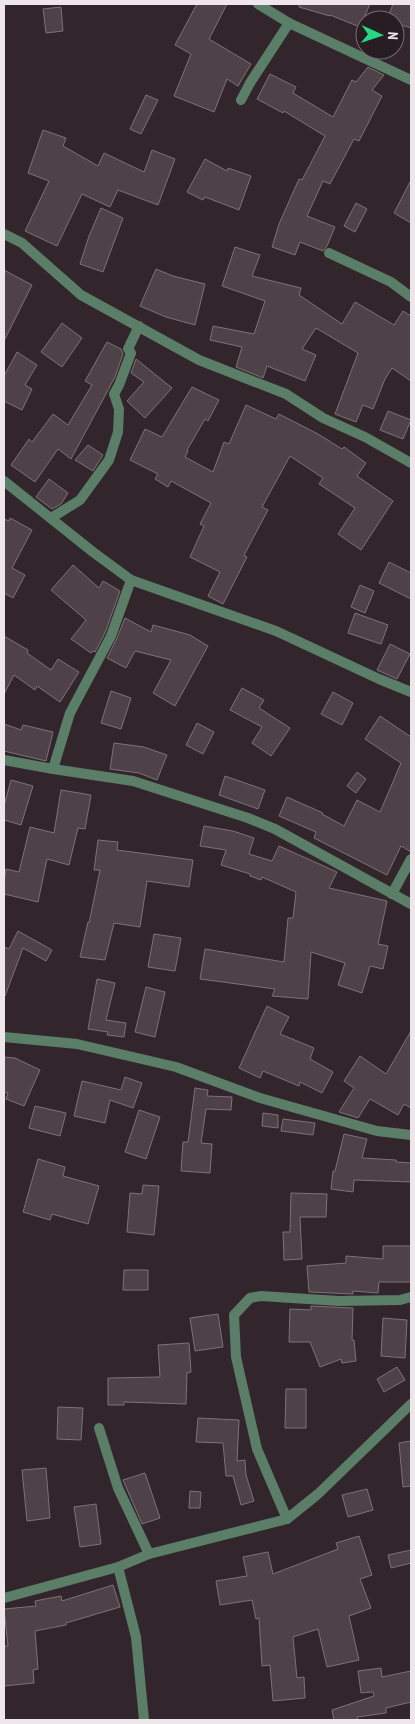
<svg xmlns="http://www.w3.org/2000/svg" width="415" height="1724" font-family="'PT Sans Narrow',sans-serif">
<rect width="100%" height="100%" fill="#32262c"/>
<g fill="#4e4248" stroke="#7e7178">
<path d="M197 4H227L209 39 251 64 238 86 227 79 214 112 174 96 191 54 175 45Z"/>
<path d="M299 4H370L360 27 330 15V16L299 7Z"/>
<path d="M393 4H411V28L395 23V20H387Z"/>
<path d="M61 7 63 31 46 33 43 9Z"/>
<path d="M368 67 384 75 372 90 382 96 359 141 354 139 330 184 323 181 307 216 335 227 327 246 323 251 300 242 295 255 272 247 279 224 299 179 302 180 325 136 284 111 283 113 257 99 270 74 296 87 293 93 333 117 352 80 356 82Z"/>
<path d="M146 95 158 100 141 134 130 129Z"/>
<path d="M43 130 66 138 63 146 98 166 104 153 144 172 152 150 175 159 158 205 118 190 110 207 82 194 57 246 25 231 49 181 28 173Z"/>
<path d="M205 159 227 171 228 168 251 176 239 210 205 197 203 200 187 192Z"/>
<path d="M411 180V223L394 213Z"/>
<path d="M356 203 367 209 355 232 344 226Z"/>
<path d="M101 208 123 218 103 272 80 264 89 236Z"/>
<path d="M235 247 260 255 252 276 301 288 299 295 342 324 355 302 394 325 403 311 411 316V381L392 368 385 379 373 409 363 405 356 422 335 414 358 353 316 328 302 349 316 355 305 381 267 366 263 378 236 367 242 347 210 340 213 326 254 334 265 301 222 286Z"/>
<path d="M156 269 173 276 205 284 195 325 166 317 140 306Z"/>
<path d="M4 270 32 285 4 341Z"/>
<path d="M62 323 82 338 62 367 41 352Z"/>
<path d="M107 342 121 349 123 354 115 377 71 459 58 449 35 482 11 465 29 439 32 442 53 414 68 425 92 385 85 381Z"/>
<path d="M17 352 37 365 25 385 32 389 22 410 4 401V376Z"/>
<path d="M136 359 172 388 145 418 127 401 144 382 131 373Z"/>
<path d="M192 387 219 400 208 421 205 419 187 450 188 451 185 457 213 472 224 442 229 444 246 405 276 419 279 414 318 434 342 449 344 447 366 463 357 476 393 501 361 550 338 534 355 508 319 484 323 478 290 456 262 507 268 510 244 555 247 557 223 604 208 596 220 572 190 557 204 526 200 524 211 503 171 481 168 487 155 479 158 474 130 460 145 429 162 437Z"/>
<path d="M388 411 411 420 403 439 380 430Z"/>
<path d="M88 445 103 455 93 471 75 460Z"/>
<path d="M49 479 68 493 61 504 52 509 36 497Z"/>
<path d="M10 518 32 530 12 568 25 575 13 598 4 593V519L9 521Z"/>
<path d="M389 562 411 573V599L379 583Z"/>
<path d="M73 565 99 588 103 581 120 591 105 633 95 652 93 651 91 653 71 639 86 620 51 590Z"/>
<path d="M360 585 374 591 365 613 351 607Z"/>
<path d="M355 613 388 625 381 644 348 633Z"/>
<path d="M125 618 151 632 153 625 190 635 208 646 175 706 153 693 171 660 135 651 126 668 107 658 117 638Z"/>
<path d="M4 636 28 650 27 653 51 670 58 659 79 672 60 702 37 686 35 690 14 675 4 694Z"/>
<path d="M390 644 410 654 397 679 377 670Z"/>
<path d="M242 688 264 700 259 708 290 728 271 756 252 743 262 727 230 710Z"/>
<path d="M111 691 131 698 121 729 101 723Z"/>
<path d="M333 692 353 703 342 725 321 714Z"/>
<path d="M380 716 411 737V852L401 846 387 875 314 838 316 832 279 816 287 797 323 813 322 814 344 826 357 800 380 812 401 763 365 739Z"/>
<path d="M197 723 214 732 203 754 186 745Z"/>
<path d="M4 724 21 730 23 725 53 732 46 761 4 751Z"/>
<path d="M114 743 144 747 167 755 157 780 139 773 110 769Z"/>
<path d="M357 772 366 779 356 793 347 786Z"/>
<path d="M225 776 265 790 258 809 219 795Z"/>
<path d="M11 780 33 786 21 825 4 820V806Z"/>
<path d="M61 790 91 795 85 829 78 828 69 865 47 859 38 902 4 894V881L6 869 19 872 30 827 54 833Z"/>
<path d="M204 826 233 831 254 838 249 854 272 861 279 846 337 872 329 888 387 901 378 944 388 946 383 969 370 966 362 993 338 985 345 963 311 952 308 999 272 996 275 989 200 979 205 949 284 962 288 918H293L296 892 262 877 261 880 250 876V874L221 865 226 850 200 846Z"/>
<path d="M98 840 118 842 117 850 193 860 189 887 147 881 140 927 114 923 105 960 80 957 88 922 89 923 100 870H94Z"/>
<path d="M18 931 52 950 46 961 23 948 5 996H4V947L9 949Z"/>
<path d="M154 934 181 938 175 971 148 967Z"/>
<path d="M97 979 115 983 106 1020 126 1023 124 1037 107 1035 108 1032 88 1029Z"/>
<path d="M146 987 165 992 155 1037 135 1032Z"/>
<path d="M267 1006 289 1017 280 1034 314 1048 310 1059 333 1072 322 1093 300 1082 299 1086 263 1071 260 1078 239 1068Z"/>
<path d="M411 1031V1108L404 1104 398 1115 370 1099 358 1118 339 1112 354 1088 344 1081 360 1056 386 1074Z"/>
<path d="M4 1057 15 1058 40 1070 24 1106 6 1099 8 1093 4 1092Z"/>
<path d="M125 1077 142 1083 133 1108 110 1100 105 1123 74 1116 82 1081 121 1090Z"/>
<path d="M195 1088 208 1090 207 1096 232 1097 231 1110 206 1109 201 1143 212 1144 210 1173 181 1171 183 1142H188Z"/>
<path d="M35 1106 66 1113 60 1136 29 1128Z"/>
<path d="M139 1110 160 1117 146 1159 125 1152Z"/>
<path d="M263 1113 278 1115V1128L262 1126Z"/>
<path d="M283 1119 315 1123 313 1135 281 1131Z"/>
<path d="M344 1134 367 1139 362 1158 396 1160V1162L411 1163V1182L354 1180 353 1192 331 1189 333 1171H335Z"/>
<path d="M38 1159 65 1167 63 1176 99 1186 88 1224 52 1214 50 1220 23 1212Z"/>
<path d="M143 1185 159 1186 154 1235 127 1232 130 1193 142 1194Z"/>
<path d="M291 1193 327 1194 326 1217H300L302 1259 284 1260 283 1232H290Z"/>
<path d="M383 1246H411V1282H379L378 1293 353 1291V1294L309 1292 307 1266 346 1263V1256L383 1259Z"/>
<path d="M124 1270H148V1290H123Z"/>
<path d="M311 1306 353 1308 352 1340H354L356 1361 342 1363 341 1359 320 1367 310 1342H289L290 1309 311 1310Z"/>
<path d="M218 1314 223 1347 195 1351 190 1318Z"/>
<path d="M383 1318 407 1320 405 1358 381 1356Z"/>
<path d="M189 1343 191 1372 187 1373 186 1404 124 1402V1405H108V1378L160 1377 158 1345Z"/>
<path d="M397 1367 405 1380 384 1392 377 1379Z"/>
<path d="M286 1389H306V1428H285Z"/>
<path d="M58 1407 83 1408 81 1440 57 1439Z"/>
<path d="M198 1418 239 1420 237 1461 245 1460 246 1475 254 1501 241 1505 233 1476H226L223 1443 196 1442Z"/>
<path d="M411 1441V1486L403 1487 399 1443Z"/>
<path d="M46 1468 50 1518 27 1521 22 1470Z"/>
<path d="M145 1473 160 1518 142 1524 123 1480Z"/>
<path d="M367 1489 373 1510 348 1517 342 1495Z"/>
<path d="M190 1491 201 1492 200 1508H189Z"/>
<path d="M96 1504 101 1544 80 1547 74 1507Z"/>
<path d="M359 1536 372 1575 360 1579 371 1608 349 1616 359 1660 327 1667 318 1629 293 1637 297 1678 304 1677 305 1698 273 1701 270 1665 262 1666 259 1618 256 1619 252 1600 220 1605 216 1581 247 1576 243 1557 268 1552 273 1574 338 1549 336 1543Z"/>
<path d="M411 1550V1563L391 1568 388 1555Z"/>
<path d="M113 1585 120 1607 66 1623V1625L35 1631 38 1669 33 1670 34 1683 4 1686V1646H8L4 1609 36 1606 35 1601 61 1596 62 1601Z"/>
<path d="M381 1668 382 1677 411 1671V1702L386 1708V1713L357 1717 358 1720H334L332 1710 374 1696 373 1692 361 1693 358 1671Z"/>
</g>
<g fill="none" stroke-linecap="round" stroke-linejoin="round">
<g stroke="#5a7e67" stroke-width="10">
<path d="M258 4 289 23"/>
<path d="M241 100 250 83 289 23 411 80"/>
<path d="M4 234 22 243 81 295 199 360 286 394 323 418 365 437 411 463"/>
<path d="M329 253 391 282 411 297"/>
<path d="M4 481 93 552 131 580 276 631 379 679 411 692"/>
<path d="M51 518 80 500 109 460 118 432 119 409 114 394 119 385 131 353 128 349 139 326"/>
<path d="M4 760 53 769 133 781 248 818 275 829 411 904"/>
<path d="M53 769 70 713 111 636 131 580"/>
<path d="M392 894 411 859"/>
<path d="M4 1037 77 1044 176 1067 260 1098 377 1131 411 1135"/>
<path d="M99 1428 118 1488 149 1554"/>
<path d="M287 1519 257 1449 236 1357 234 1315 250 1298 261 1296 339 1301 400 1300 411 1297"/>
<path d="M118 1567 136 1637 144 1720"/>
<path d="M4 1598 118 1567 149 1554 287 1519 318 1494 411 1404"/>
</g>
</g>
<rect width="415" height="1724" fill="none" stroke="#eee6ea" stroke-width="10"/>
<g transform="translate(380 35) rotate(93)"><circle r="24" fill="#281d22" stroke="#776d72"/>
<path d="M0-4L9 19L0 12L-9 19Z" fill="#24d886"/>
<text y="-8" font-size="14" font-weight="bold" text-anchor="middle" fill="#eee6ea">N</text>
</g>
</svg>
